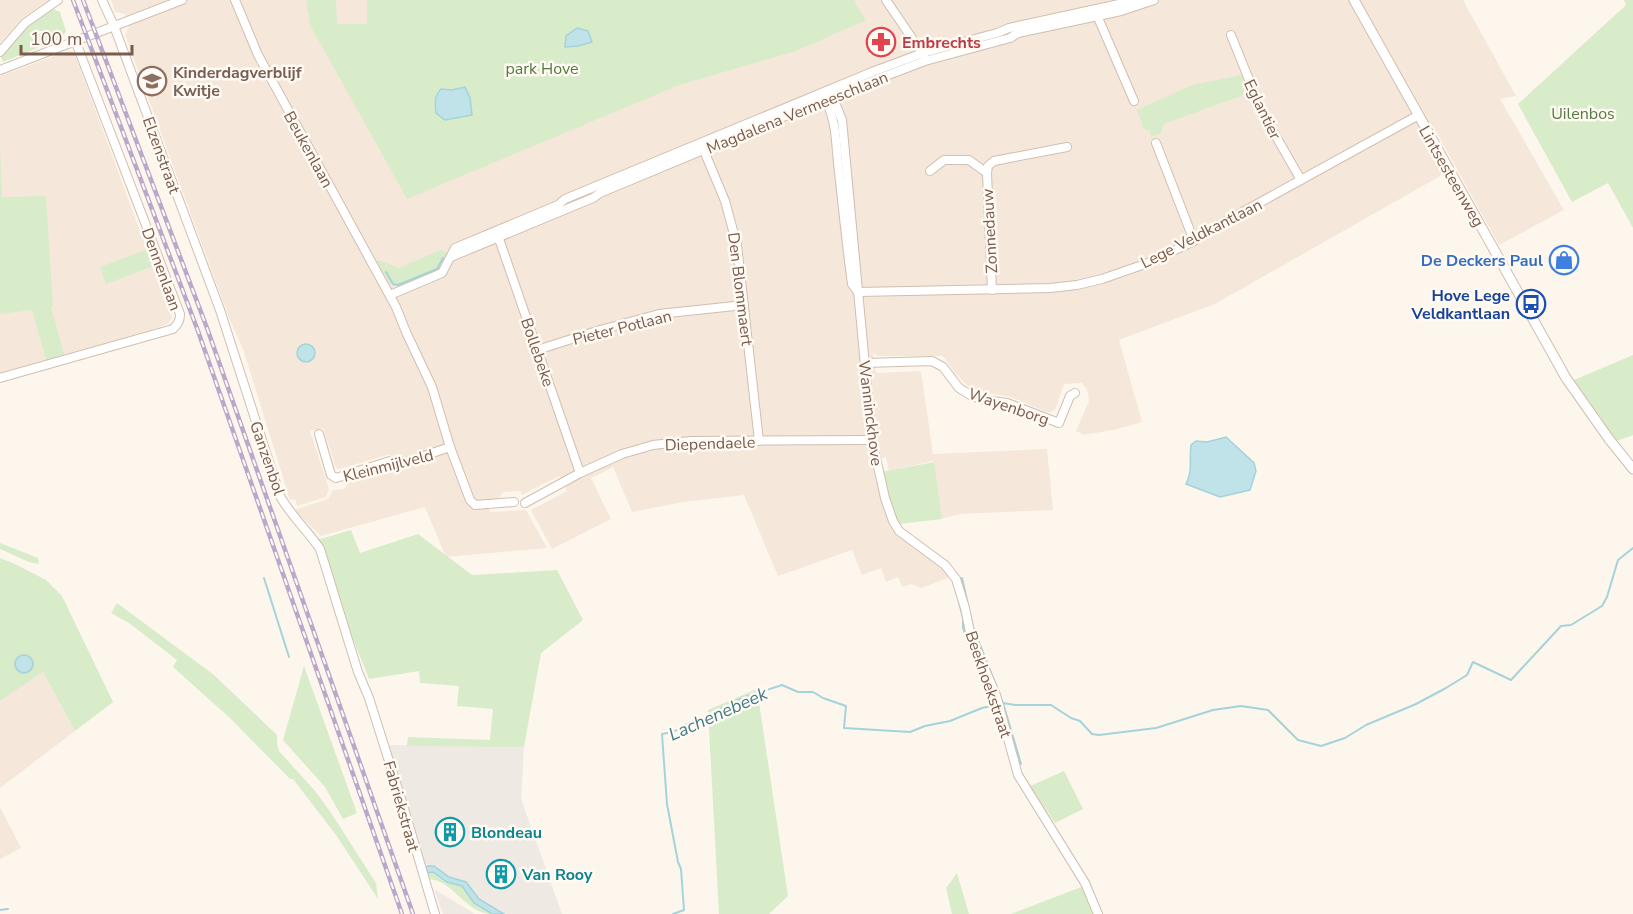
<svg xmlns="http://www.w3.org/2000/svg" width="1633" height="914" font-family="'Nunito Sans',sans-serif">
<rect width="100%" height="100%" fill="#fdf6ec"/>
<g fill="#f5e8da">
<path d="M0 0H49L22 18 0 43Z"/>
<path d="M111 0H1463L1516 96 1500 99 1564 210 1499 245 1433 126 1419 133 1442 175 1215 304 1119 340 1142 422 1118 429 1084 435 1076 431 1089 401 1087 389 1082 383 1064 384 1055 410 1049 413 1011 397 981 392 968 386 955 373 943 356H877L873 352 876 373 921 371 933 454 1047 449 1053 510 960 514 941 519 933 461 889 471 886 457 870 460 889 524 896 535 919 552H921L935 561 950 577 921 588 911 584 902 587 898 577 886 582 881 568 862 575 852 550 778 576 744 495 683 502 632 512 613 467 591 478 611 519 552 549 531 510 567 491 559 476 522 495 520 491 503 492 498 499 489 500 490 512 526 510 547 548 446 557 425 507 321 536 294 510 328 499 333 490 344 489 351 480 391 472 390 454 340 469 336 468 323 428 310 431 329 489 326 497 297 506 295 499 290 500 243 349 229 318 125 35 129 26 125 14 115 12Z"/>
<path d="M68 51 74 52 172 318 167 324 148 331 0 373V76Z"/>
<path d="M43 672 75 731 0 788V701Z"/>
<path d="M0 807 21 848 0 859Z"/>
</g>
<g fill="#efe9e4">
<path d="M387 745 524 747 521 799 562 914H504L479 899 466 882 449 877 434 866 421 869Z"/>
<path d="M434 889 475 914H443Z"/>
</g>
<g fill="#d8ecc9">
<path d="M306 0H336L337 24H367V0H853L866 20 796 51 679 85 407 199 310 25Z"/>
<path d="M1624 0H1633V228L1608 183 1572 202 1518 104 1626 5Z"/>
<path d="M53 9 60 12 66 31 62 38 3 62 1 57 23 30Z"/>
<path d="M1242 75 1249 93 1164 124 1161 133 1151 137 1150 131 1144 129 1137 110 1192 85Z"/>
<path d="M0 144 2 197 46 196 53 307H51L65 357 47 363 32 310 0 314Z"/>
<path d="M148 249 154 266 106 284 100 267Z"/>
<path d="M441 250 449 253 440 270 400 287 390 284 377 262 378 260 399 268Z"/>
<path d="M1633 355V435L1617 441 1574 380Z"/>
<path d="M934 462 942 519 899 524 890 505 882 472Z"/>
<path d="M351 530 360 553 418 534 472 575 557 570 583 620 541 653 524 747 407 746 408 737 490 740 493 709 457 706 459 686 420 683 419 671 369 679 314 541Z"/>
<path d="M0 543 38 558 39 564 29 562 0 549Z"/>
<path d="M0 558 15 564 46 580 62 596 113 702 75 731 43 672 0 701Z"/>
<path d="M117 603 214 675 277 735V744L279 751 316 792 335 819 376 883 378 899 336 835 293 779H290L231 719 173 667 177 660 129 623 111 613Z"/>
<path d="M304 666 357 813 343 819 325 787 283 740Z"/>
<path d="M757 689 788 896 769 914H719L708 710Z"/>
<path d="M1064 771 1083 809 1055 823 1030 786Z"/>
<path d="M433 872 439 877 462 886 474 903 492 914C466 914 455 882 430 879L428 873Z"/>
<path d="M957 873 969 914H952L946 888Z"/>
<path d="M1084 886 1095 914H1011Z"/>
</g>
<g fill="#bfe3e8" stroke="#a5d3da" stroke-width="1.5">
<path d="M577 28 588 31 592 42 578 46 565 47 566 36Z"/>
<path d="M465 87 470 98 472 115 445 120 436 113C435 104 434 96 441 89L452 90Z"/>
<circle cx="306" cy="353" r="9"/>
<path d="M1226 437 1254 463 1256 471 1250 490 1220 497 1186 484C1193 471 1189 459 1191 445L1196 441 1207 442Z"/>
<circle cx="24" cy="664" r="9"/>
<path d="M428 866H434L449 877 466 882 479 899 504 914H492L474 903 462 886 447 882 433 872 428 873 425 868Z"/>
</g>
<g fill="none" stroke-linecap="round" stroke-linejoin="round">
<g stroke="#a5d3da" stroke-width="2">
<path d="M969 44 1016 31"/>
<path d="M573 202 583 196"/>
<path d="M386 272 393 284 398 285 437 269 443 258"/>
<path d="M264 578 289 657"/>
<path d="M962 578 973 627 1003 703 1021 764"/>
<path d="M958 598 963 618V628L972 653"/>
<path d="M1003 703 1015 705H1051L1071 718 1080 721 1092 734 1099 735 1156 728 1213 710 1241 706 1268 710 1298 740 1321 746 1345 738 1366 725 1416 704 1446 688 1467 675 1473 662 1511 680 1561 626 1571 625 1602 606 1607 597 1618 560 1633 548"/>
<path d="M0 910 8 909"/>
<path d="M673 914 684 910 681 869 678 862 667 804 662 734 673 732 691 722 707 718 720 709 742 698 782 685 798 692H813L823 698 846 706 844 728 910 732 925 726 950 721 982 708 996 705"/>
</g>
<g stroke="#d1beb0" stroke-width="10">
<g id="minor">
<path d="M102 0 114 26 220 310 280 496C291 516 308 531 320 549L358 672 369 698 402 802 435 914"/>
<path d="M235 0 258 55 396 307 406 332 432 387 450 447 470 500 475 505 514 502"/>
<path d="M886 0 924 56"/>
<path d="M1096 13 1134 101"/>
<path d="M1231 35 1262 112 1301 180"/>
<path d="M0 52 25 23 58 0"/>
<path d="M0 70 182 0"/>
<path d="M830 90 842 120 872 440 885 498 893 521 899 531 945 565 956 579 965 608 971 637 996 695 1018 775 1085 883 1098 914"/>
<path d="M824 95C838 126 835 140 839 172 843 209 847 247 852 284L858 292"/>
<path d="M1156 143 1194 241"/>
<path d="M702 146 725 201 737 245 759 441"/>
<path d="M930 171 944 160H969L987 173"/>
<path d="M497 233 580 473"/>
<path d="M451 257 593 198 600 193 833 96 925 61 1010 38 1018 33 1121 11 1154 0"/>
<path d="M992 290 987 173 988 166 994 161 1067 147"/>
<path d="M858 292 1050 288 1077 285 1102 279 1148 263 1194 241 1219 225 1417 116"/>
<path d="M390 295 442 273 455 248 558 205 565 199 872 72 923 53 997 33 1009 28 1137 0"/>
<path d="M537 350 600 330 659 314 744 305"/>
<path d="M865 363 932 361 943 367 959 388 972 396 984 400 1007 403 1059 423 1070 396 1075 393"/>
<path d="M0 378 173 329C178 324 180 321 180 314L75 40"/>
<path d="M319 434 331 475 336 478 390 461 406 462 450 447"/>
<path d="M525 503 580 473 622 454 653 445 691 441 872 440"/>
</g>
</g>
<g stroke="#d1beb0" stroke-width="11">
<path id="tertiary" d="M1354 0 1566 378 1609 439 1633 469"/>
</g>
<use href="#minor" stroke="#fff" stroke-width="8"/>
<use href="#tertiary" stroke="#fff" stroke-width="9"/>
<g stroke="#b9a8c9" stroke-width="4.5">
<g id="rail">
<path d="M73 0 198 331 402 914"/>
<path d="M83 0 207 328 413 914"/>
</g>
</g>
<use href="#rail" stroke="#fffaf3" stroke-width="2" stroke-dasharray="7" stroke-linecap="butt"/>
</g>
<defs>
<g id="pharmacy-ring" transform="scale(1.5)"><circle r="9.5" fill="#fffaf3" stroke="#e0444e" stroke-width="1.5"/><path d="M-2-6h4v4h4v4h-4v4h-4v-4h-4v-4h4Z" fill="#e0444e"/></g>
<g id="school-ring" transform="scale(1.5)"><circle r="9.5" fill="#fffaf3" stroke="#8d6e63" stroke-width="1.5"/><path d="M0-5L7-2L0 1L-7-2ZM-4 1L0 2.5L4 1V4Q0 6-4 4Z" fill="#8d6e63"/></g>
<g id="shop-ring" transform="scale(1.5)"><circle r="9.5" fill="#fffaf3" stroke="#3f7fe0" stroke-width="1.5"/><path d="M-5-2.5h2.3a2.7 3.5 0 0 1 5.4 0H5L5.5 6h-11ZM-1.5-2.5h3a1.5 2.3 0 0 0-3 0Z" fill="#3f7fe0"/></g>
<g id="bus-ring" transform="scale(1.5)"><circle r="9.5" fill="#fffaf3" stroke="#1a4fb4" stroke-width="1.5"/><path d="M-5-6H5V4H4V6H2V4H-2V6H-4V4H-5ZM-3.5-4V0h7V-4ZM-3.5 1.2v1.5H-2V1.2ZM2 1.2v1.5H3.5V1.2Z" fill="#1a4fb4"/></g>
<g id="building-ring" transform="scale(1.5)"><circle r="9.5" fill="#fffaf3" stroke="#0f9aa8" stroke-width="1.5"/><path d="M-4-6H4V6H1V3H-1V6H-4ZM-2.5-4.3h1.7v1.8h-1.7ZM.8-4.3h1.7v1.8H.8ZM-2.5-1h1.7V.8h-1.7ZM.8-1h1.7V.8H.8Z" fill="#0f9aa8"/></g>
</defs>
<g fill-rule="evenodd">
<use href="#pharmacy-ring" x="881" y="42"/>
<use href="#school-ring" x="152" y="81"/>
<use href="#shop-ring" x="1564" y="260"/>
<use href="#bus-ring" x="1531" y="304"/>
<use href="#building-ring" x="450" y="832"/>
<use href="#building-ring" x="501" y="874"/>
</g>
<g text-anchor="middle" stroke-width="5" stroke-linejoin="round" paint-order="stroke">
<g font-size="16" font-weight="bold" fill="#be3a42" stroke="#fffaf3" text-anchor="start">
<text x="902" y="48">Embrechts</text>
</g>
<g font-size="16" fill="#537a41" stroke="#fffaf3">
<text x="542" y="74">park Hove</text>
<text x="1583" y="119">Uilenbos</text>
</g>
<g font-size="16" font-weight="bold" fill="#785e54" stroke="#fffaf3" text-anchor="start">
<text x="173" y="78">Kinderdagverblijf<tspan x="173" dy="18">Kwitje</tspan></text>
</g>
<g font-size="16" fill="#7a5c4d" stroke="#fffaf3">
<text transform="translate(1263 109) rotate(64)" y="6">Eglantier</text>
<text transform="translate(797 112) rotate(-22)" y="6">Magdalena Vermeeschlaan</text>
<text transform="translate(309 149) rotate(61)" y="6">Beukenlaan</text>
<text transform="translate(162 155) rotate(70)" y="6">Elzenstraat</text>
<text transform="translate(1452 176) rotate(60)" y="6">Lintsesteenweg</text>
<text transform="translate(989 231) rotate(-93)" y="6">Zonnedauw</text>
<text transform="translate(1201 233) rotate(-27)" y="6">Lege Veldkantlaan</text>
<text transform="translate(162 269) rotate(70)" y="6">Dennenlaan</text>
<text transform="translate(741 289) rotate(83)" y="6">Den Blommaert</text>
<text transform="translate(622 327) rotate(-14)" y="6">Pieter Potlaan</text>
<text transform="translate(538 352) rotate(71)" y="6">Bollebeke</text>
<text transform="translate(1009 406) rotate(19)" y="6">Wayenborg</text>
<text transform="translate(871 413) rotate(83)" y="6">Wanninckhove</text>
<text transform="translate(710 443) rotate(-2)" y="6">Diependaele</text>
<text transform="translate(268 458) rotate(71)" y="6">Ganzenbol</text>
<text transform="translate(388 465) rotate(-14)" y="6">Kleinmijlveld</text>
<text transform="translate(989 684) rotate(71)" y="6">Beekhoekstraat</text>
<text transform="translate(402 806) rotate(74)" y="6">Fabriekstraat</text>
</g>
<g font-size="16" font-weight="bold" fill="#366cbe" stroke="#fffaf3" text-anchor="end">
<text x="1543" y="266">De Deckers Paul</text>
</g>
<g font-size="16" font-weight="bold" fill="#164399" stroke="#fffaf3" text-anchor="end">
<text x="1510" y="301">Hove Lege<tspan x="1510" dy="18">Veldkantlaan</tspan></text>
</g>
<g font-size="16" font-weight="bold" fill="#0d838f" stroke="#fffaf3" text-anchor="start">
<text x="471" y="838">Blondeau</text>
<text x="522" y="880">Van Rooy</text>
</g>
<g font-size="18" font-style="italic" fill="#437c86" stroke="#fffaf3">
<text transform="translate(718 714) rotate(-24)" y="6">Lachenebeek</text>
</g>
</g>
<path d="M21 45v9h111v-9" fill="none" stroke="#7a5c4d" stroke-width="3"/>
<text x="30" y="45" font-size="18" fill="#7a5c4d" stroke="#fffaf3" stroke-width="4.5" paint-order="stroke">100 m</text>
</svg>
